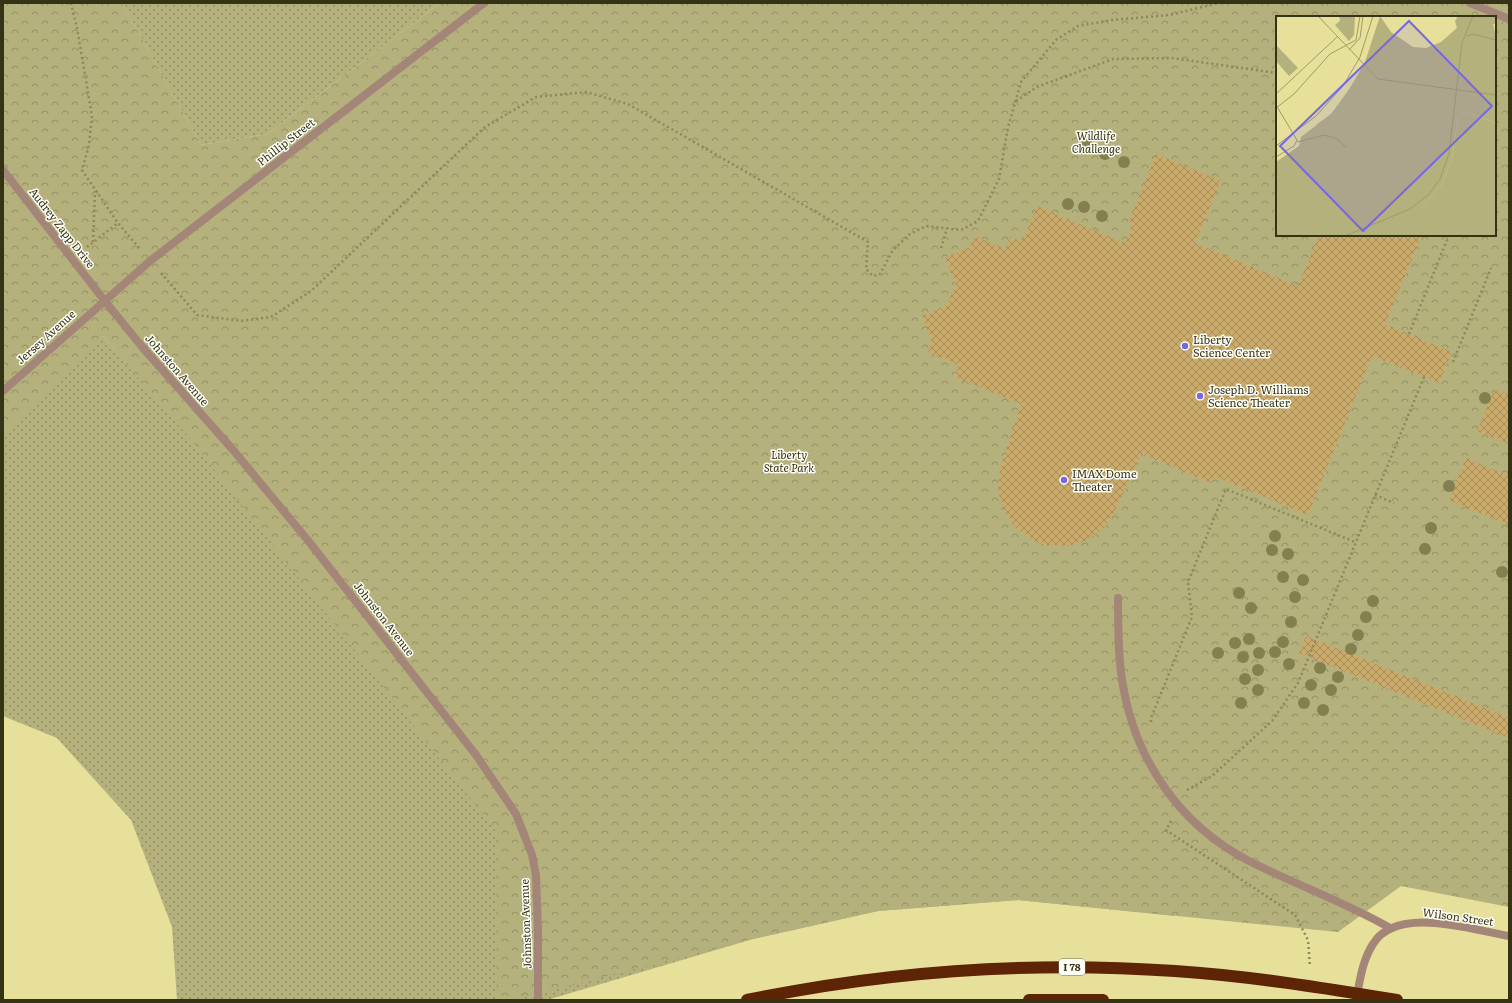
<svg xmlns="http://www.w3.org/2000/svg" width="1512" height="1003" font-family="Literata,serif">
<defs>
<pattern id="grass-dots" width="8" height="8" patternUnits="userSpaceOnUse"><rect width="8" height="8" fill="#b5b17c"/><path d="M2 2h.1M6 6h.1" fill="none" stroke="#949165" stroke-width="1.8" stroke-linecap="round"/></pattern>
<pattern id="park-crowns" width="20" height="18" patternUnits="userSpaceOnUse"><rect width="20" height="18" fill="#b5b17c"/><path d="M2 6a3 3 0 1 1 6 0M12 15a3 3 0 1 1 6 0" fill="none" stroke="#949165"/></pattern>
<pattern id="building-cross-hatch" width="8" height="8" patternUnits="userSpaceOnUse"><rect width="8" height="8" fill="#caab6b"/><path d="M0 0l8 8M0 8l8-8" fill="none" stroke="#a58c57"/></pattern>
</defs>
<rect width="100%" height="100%" fill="#e6e09a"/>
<g fill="url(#grass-dots)">
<path d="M122 3H440L267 134 201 145Z"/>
<path d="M103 336 188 435 1175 916 1018 900 878 911 753 939 547 1000H177L172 927 131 820 57 738 3 716V421Z"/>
</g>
<path fill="url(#park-crowns)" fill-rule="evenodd" d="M3 3H122L201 145 267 134 440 3H1509V907L1401 886 1338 932 1018 900 878 911 753 939 513 1000H497L496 831 188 436 103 336 3 435ZM1277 17H1495V235H1277Z"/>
<g fill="url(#building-cross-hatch)">
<path d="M1156 154 1221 181 1195 243 1298 286 1319 235H1422L1385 324 1452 352 1439 383 1372 356 1308 515 1214 476 1211 483 1141 454 1112 517 1105 527 1083 542 1071 545H1046L1034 541 1014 526 1006 515 998 492 1000 469 1021 404 955 377 959 365 928 352 932 341 922 316 947 305 956 284 945 258 970 247 975 236 1005 249 1010 237 1022 242 1037 206 1125 243 1133 223 1129 221Z"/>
<path d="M1509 362V372L1506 370Z"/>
<path d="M1495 389 1509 395V444L1477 431Z"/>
<path d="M1466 458 1509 476V525L1449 500Z"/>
<path d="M1306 636 1509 718V738L1299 653Z"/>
</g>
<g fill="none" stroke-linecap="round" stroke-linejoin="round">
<g stroke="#8c8857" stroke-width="2.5" stroke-dasharray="2 3" stroke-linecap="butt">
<path d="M71 3 77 28 92 116 89 145 82 170 118 223 139 248"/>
<path d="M1016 101 1037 87 1113 59 1172 58 1277 73"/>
<path d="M93 242 95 191"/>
<path d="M87 247 118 223"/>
<path d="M941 248 947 228"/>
<path d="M161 273 197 315 241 321 271 317 311 291 485 127 536 97 586 92 628 104 868 242 866 269 873 276 880 274 893 250 910 234 926 226 961 230 978 221 999 179 1008 127 1021 82 1056 40 1078 26 1112 20 1169 15 1219 3"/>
<path d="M1409 334 1449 235"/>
<path d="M1453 362 1491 268"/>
<path d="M1375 495 1394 503"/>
<path d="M1151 722V718L1192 617 1188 582 1226 489 1355 542"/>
<path d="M1187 790 1212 776 1272 721 1298 683 1424 377"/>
<path d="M1171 821 1166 830 1295 915 1308 940 1310 967"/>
</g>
<path stroke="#a48679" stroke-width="8" d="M1118 598C1118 626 1118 653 1122 680 1134 758 1178 824 1249 861 1296 885 1345 902 1390 928"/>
<path stroke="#a48679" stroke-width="8" d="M3 170 104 300"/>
<g stroke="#a48679" stroke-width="8">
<path d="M1470 3 1509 19"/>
<path d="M104 300 143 348 234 451 310 543 476 755 516 814 532 855 536 875 538 930V1000"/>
<path d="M3 391 150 261 484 3"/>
<path d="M1356 1000C1360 981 1362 961 1373 944 1397 905 1472 930 1509 936"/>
</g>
<path stroke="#5d2405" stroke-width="12" d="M1029 1000H1103"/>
<path stroke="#5d2405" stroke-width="12" d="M747 1000C887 971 1032 961 1175 971 1250 976 1324 988 1397 1000"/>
</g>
<g fill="#847f4e">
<circle cx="1087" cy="145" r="6"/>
<circle cx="1105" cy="154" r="6"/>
<circle cx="1124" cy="162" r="6"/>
<circle cx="1068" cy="204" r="6"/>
<circle cx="1084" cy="207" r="6"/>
<circle cx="1102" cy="216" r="6"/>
<circle cx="1485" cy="398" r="6"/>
<circle cx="1449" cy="486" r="6"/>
<circle cx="1431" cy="528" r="6"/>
<circle cx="1275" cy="536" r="6"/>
<circle cx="1425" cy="549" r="6"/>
<circle cx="1272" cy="550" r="6"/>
<circle cx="1288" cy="554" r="6"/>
<circle cx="1502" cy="572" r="6"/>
<circle cx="1283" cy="577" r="6"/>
<circle cx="1303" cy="580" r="6"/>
<circle cx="1239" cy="593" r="6"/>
<circle cx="1295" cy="597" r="6"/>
<circle cx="1373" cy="601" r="6"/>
<circle cx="1251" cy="608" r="6"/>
<circle cx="1366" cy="617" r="6"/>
<circle cx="1291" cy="622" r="6"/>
<circle cx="1358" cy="635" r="6"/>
<circle cx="1249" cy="639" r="6"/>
<circle cx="1283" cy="642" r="6"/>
<circle cx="1235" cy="643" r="6"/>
<circle cx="1351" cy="649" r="6"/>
<circle cx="1275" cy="652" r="6"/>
<circle cx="1218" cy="653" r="6"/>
<circle cx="1259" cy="653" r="6"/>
<circle cx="1243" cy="657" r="6"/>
<circle cx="1289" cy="664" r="6"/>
<circle cx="1320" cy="668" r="6"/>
<circle cx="1258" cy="670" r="6"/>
<circle cx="1338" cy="677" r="6"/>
<circle cx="1245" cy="679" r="6"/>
<circle cx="1311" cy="685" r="6"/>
<circle cx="1258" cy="690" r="6"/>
<circle cx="1331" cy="690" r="6"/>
<circle cx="1241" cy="703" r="6"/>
<circle cx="1304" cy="703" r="6"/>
<circle cx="1323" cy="710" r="6"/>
</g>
<g fill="#7668e3" stroke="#fefef7" stroke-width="1.5">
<circle cx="1185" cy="346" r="4"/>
<circle cx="1200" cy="396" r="4"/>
<circle cx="1064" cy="480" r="4"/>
</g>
<g text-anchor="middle" stroke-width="3" stroke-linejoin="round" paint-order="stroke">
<rect fill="#fefef7" stroke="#71705a" stroke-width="1" x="1059" y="959" width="26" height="16" rx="3"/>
<g font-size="10" font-weight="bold" fill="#353316">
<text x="1072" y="971">I 78</text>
</g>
<g font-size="11" font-style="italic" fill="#333010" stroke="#fefef7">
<text x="1096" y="140">Wildlife<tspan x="1096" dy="13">Challenge</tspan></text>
<text x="789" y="459">Liberty<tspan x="789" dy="13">State Park</tspan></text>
</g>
<g font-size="11" fill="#353316" stroke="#fefef7">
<text transform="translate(286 142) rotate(-38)" y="4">Phillip Street</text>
<text transform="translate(62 228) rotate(52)" y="4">Audrey Zapp Drive</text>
<text transform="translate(46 337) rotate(-42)" y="4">Jersey Avenue</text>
<text transform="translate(177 370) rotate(49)" y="4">Johnston Avenue</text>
<text transform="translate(384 619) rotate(52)" y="4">Johnston Avenue</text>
<text transform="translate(1458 917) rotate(8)" y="4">Wilson Street</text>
<text transform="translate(526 924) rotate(-92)" y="4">Johnston Avenue</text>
</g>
<g font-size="11" fill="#353316" stroke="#fefef7" text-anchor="start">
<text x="1193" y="344">Liberty<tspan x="1193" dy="13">Science Center</tspan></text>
<text x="1208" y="394">Joseph D. Williams<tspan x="1208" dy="13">Science Theater</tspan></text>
<text x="1072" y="478">IMAX Dome<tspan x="1072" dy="13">Theater</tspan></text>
</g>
</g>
<g transform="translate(1276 16)">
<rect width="220" height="220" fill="#e6e09a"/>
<path d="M63 0H79L78 19 73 25 59 9 64 5ZM104 0 115 16 137 31 150 32 165 26 181 12 179 5 182 0H220V7L217 8 220 22 179 70 40 109 55 98 74 72 89 46ZM0 29 22 52 13 60 0 45ZM187 95 220 107V220H83L145 192 166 169 176 143 182 101Z" fill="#b5b17c"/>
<path d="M188 0H220V7L217 8 220 22V107L187 95 182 101 176 143 166 169 145 192 125 203 83 220H0V146L23 130 25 121 55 98 66 85 91 46 105 60 179 70 181 22Z" fill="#b5b17c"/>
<path fill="none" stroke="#9f9b65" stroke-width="1" d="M42 0 102 63 220 79M191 20 197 18 220 24M73 34 84 22 87 0M0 78 61 21M0 89 21 124 18 130 0 141M0 92 18 78 54 38 80 24 84 0M21 126 49 119 61 123 71 132M0 130 40 100 67 70 84 41 97 0M69 220 134 193 153 178 164 163 173 137 186 27 197 0"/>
<path fill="#7668e3" fill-opacity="0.15" stroke="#7668e3" stroke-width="2" d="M133 5 216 90 87 215 4 130Z"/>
<rect width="220" height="220" fill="none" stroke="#353316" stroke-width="2"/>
</g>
<rect width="1512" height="1003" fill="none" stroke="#353316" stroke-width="8"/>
</svg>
